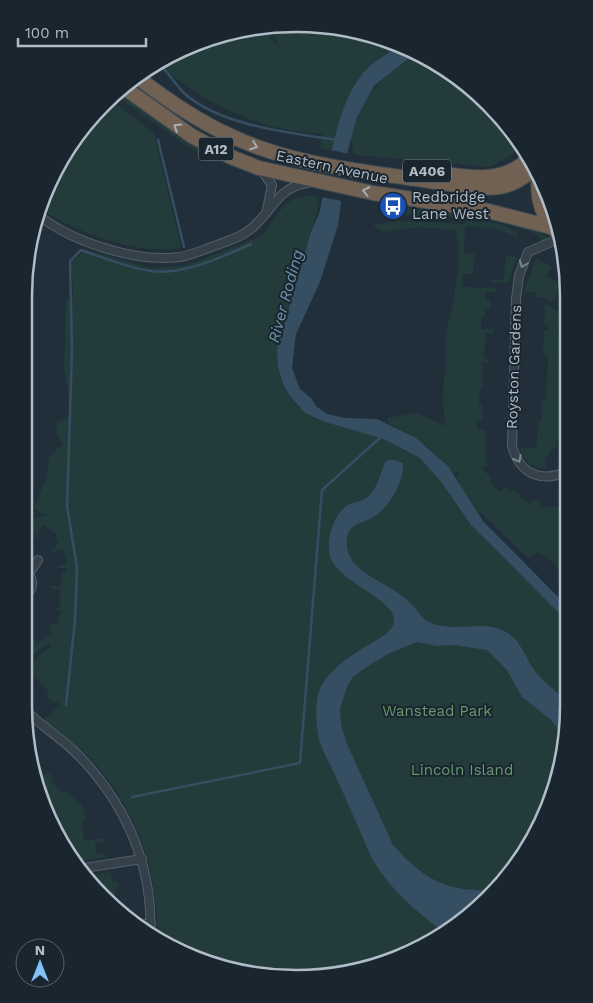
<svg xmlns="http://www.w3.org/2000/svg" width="593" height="1003" font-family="'Work Sans',sans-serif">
<rect width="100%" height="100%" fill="#212f3a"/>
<g fill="#233b3b">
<path d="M243 29H266L274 43 278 44 270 29H349L396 48C387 54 378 59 370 66 346 88 341 121 334 151L320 148 323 134C261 132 205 104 159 64Z"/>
<path d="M413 55 448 70 490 104 521 145 509 157 490 167 356 155 353 153C354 146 351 144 351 138 351 134 354 127 355 123 366 88 386 77 413 55Z"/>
<path d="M123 92 243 168 245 171 194 151 118 97Z"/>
<path d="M113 102 154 133 181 248C138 256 75 232 39 208L70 145Z"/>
<path d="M312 195 319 198 317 212 277 349C279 443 362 415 415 454 440 473 452 503 472 525 502 560 538 589 569 623V725L555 794 523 858 476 912 401 959 314 979 226 970 157 939C159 877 139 816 99 768 84 750 63 736 44 720L60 705 57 701 54 704 46 695 50 692 25 668 51 646 48 643 24 662V629L38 644 52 633 49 630 51 623 57 624 61 611 50 607 59 608 61 590 50 588V586L60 587 62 573H66L67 568H58L57 566 67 563 63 549 51 552 59 542 57 540 53 544 58 535 43 525 38 533 39 538H36L35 533 24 535V522L48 514H41L34 508 47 476 49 456 63 444 57 434 56 423 68 417 71 402 64 370 66 300 73 296 72 272 69 263 86 250 151 268 188 265 262 236 285 204 297 198Z"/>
<path d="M401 208C428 208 534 217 548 239L541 242 538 235 498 219 401 215Z"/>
<path d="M399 221 465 224V221L497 223 517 232 516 238C504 228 481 227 465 226L464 253 475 254 473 274H463V287L501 288 495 289V292H486V300L490 301V309H485V316L481 317V329H493V334L486 333 484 358 488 359V362L482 363 483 388H480L479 404 482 405V421H477V429L486 430 485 462 490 464 482 468 492 479 490 482 500 492 505 487 511 493 514 489 521 494V498L529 502V505H531L532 500 541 501 540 507H558L560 510 569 504V577L544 555 538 552 528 558 480 512 478 513 461 488 456 477 459 475 458 472 453 475C439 450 411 435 387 423L388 418 416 413 446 426C441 405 443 386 446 364 446 355 445 346 446 337 450 310 467 253 454 230L416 227 384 232 372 225Z"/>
<path d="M496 253 517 257 509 283 491 282 492 279 503 280 506 256Z"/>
<path d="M536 259 552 267 547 276 558 283 557 293 551 303 542 297H536V292L524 291Z"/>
<path d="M545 304 569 318V322L560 319 557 330 559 331 558 334 562 335 558 363 568 364V379H562L561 384 569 385V393L563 394V402H567L563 410 567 415H569L568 436 555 442 557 447 549 451 550 455 544 458 547 468C533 468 524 462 520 448H536L539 421H542V401H546L548 355 543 354 544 330H548V327L544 326Z"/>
<path d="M32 757 41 766 39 769 45 775 48 772 53 778 50 781 63 793 66 790 82 806 86 821 82 822 84 841 105 838 106 842 95 844 96 855 105 853 106 857 74 862 67 848 65 839H62L38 794Z"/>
<path d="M111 872 112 881 118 883 119 888 114 889 118 908 84 876Z"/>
</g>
<g fill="#354e61">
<path d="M396 48 413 55 374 86 357 117 347 154 338 225 320 282 296 334 292 368 300 389 311 398 316 406 327 414 345 418 377 419 416 438 448 466 483 521 569 608V623L471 525 441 482 420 458 384 439 325 422 305 413 289 395 283 384 278 367 277 349 312 229 319 214C330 169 335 97 370 66 378 59 387 54 396 48Z"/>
<path d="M391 459 403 463C404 480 392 502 379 513 365 526 344 519 347 548 348 554 352 561 356 565 373 582 398 588 414 607 419 613 423 620 431 623 455 633 483 619 506 632 522 641 525 658 535 671 544 683 558 693 569 702L566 739 550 719 522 697 507 670 487 650 455 645 437 646 417 642 390 653 368 666 353 677 347 687 340 708 341 725 347 744 393 845C425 881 447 892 495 890L476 912 444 932C414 910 390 889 371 857 360 830 348 804 336 777 330 764 321 749 318 735 316 721 314 695 323 683 331 670 347 658 360 650 369 644 393 634 394 621 396 600 341 583 331 559 325 543 332 518 345 507 352 501 362 503 369 496 377 488 381 473 385 462Z"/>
</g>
<path fill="#212f3a" d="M331 150 349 154 342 201 321 197Z"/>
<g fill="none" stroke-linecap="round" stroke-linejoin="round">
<g stroke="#354e61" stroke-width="2.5">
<path d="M159 64C169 73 175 84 184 93 220 126 291 133 337 140"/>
<path d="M158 140 184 247"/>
<path d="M66 705 75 620 77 567 67 506 72 350 70 261 81 250C104 258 128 268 151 271 181 276 225 256 251 244"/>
<path d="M132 797 300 763 322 490 382 436"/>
</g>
<g stroke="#535f68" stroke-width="10">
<g id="street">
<path d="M262 171 272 185 267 210"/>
<path d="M37 214C71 242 137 263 180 257 192 255 205 249 217 245 227 241 239 238 248 231 272 214 276 187 308 183"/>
<path d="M561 238 528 252 519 276 516 299 512 446C520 475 543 484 569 470"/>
<path d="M28 575 38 560"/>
<path d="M24 595C31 592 34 586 31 578L24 573"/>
<path d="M24 616 27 607 24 599"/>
<path d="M24 709C41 726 63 739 79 756 126 804 154 868 150 936"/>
<path d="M78 869 142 859"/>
<path d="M137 926 151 923"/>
</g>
</g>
<g stroke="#404c55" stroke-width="16">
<g id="highway">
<path d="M137 77C167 100 197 121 231 136 290 164 359 171 423 180 447 183 475 190 499 187 514 185 525 176 536 168"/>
<path d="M126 89 192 136 231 157 259 168 373 193 484 210 551 227"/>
<path d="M418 170C456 175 501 189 530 157"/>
<path d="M539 174C536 199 542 219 560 235"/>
</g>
</g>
<use href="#street" stroke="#35414a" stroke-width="8"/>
<use href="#highway" stroke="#706152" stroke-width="14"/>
</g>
<defs><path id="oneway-chevron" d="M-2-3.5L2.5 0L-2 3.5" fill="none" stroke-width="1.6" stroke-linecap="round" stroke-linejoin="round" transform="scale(1.25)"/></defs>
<g stroke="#a6aeb5">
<use href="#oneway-chevron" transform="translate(177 127) rotate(-148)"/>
<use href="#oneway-chevron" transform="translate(254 146) rotate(21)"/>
<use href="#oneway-chevron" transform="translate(366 191) rotate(-168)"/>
</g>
<g stroke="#79858e">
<use href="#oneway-chevron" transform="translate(523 264) rotate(111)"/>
<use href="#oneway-chevron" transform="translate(518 459) rotate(62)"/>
</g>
<defs>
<g id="bus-disc" transform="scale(1.4375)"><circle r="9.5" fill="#1a4fb4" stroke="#1a262f"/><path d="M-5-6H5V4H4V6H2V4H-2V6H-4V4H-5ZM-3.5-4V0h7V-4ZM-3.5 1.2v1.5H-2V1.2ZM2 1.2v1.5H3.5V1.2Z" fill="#fff"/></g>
</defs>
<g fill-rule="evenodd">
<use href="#bus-disc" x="393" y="206"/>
</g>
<g text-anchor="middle" stroke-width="4" stroke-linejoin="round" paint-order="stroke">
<g fill="#1a262f" stroke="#838f99" stroke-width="1">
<rect x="198.5" y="137.5" width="35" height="23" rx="4"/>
<rect x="403" y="159.5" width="48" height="23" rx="4"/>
</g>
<g font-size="14" font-weight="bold" fill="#b0bcc6">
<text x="216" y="154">A12</text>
<text x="427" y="176">A406</text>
</g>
<g font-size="15" fill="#b0bcc6" stroke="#1a262f">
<text transform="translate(332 167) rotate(12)" y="5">Eastern Avenue</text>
<text transform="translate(514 367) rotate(-88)" y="5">Royston Gardens</text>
</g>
<g font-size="15" fill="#b0bcc6" stroke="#1a262f" text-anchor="start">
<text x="412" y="202">Redbridge<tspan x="412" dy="17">Lane West</tspan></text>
</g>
<g font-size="15" fill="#67986c" stroke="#1a262f">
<text x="437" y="716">Wanstead Park</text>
<text x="462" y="775">Lincoln Island</text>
</g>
<g font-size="16" font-style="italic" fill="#7091aa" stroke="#1a262f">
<text transform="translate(285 296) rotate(-75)" y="6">River Roding</text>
</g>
</g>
<path d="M0 0H593V1003H0ZM296 32H296A264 264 0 0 1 560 296V706A264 264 0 0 1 296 970H296A264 264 0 0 1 32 706V296A264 264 0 0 1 296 32Z" fill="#1a262f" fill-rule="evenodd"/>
<path fill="none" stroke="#b0bcc6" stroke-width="2.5" d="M296 32H296A264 264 0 0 1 560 296V706A264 264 0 0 1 296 970H296A264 264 0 0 1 32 706V296A264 264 0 0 1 296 32Z"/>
<g transform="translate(40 963)"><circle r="24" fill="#1a262f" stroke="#56626b"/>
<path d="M0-4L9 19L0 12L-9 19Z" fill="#83c0f8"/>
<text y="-8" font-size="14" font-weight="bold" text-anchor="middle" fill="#b0bcc6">N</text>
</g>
<path d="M18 38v8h128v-8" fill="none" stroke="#b0bcc6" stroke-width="2.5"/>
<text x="25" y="38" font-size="15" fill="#b0bcc6" stroke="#1a262f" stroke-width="4" paint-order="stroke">100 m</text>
</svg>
